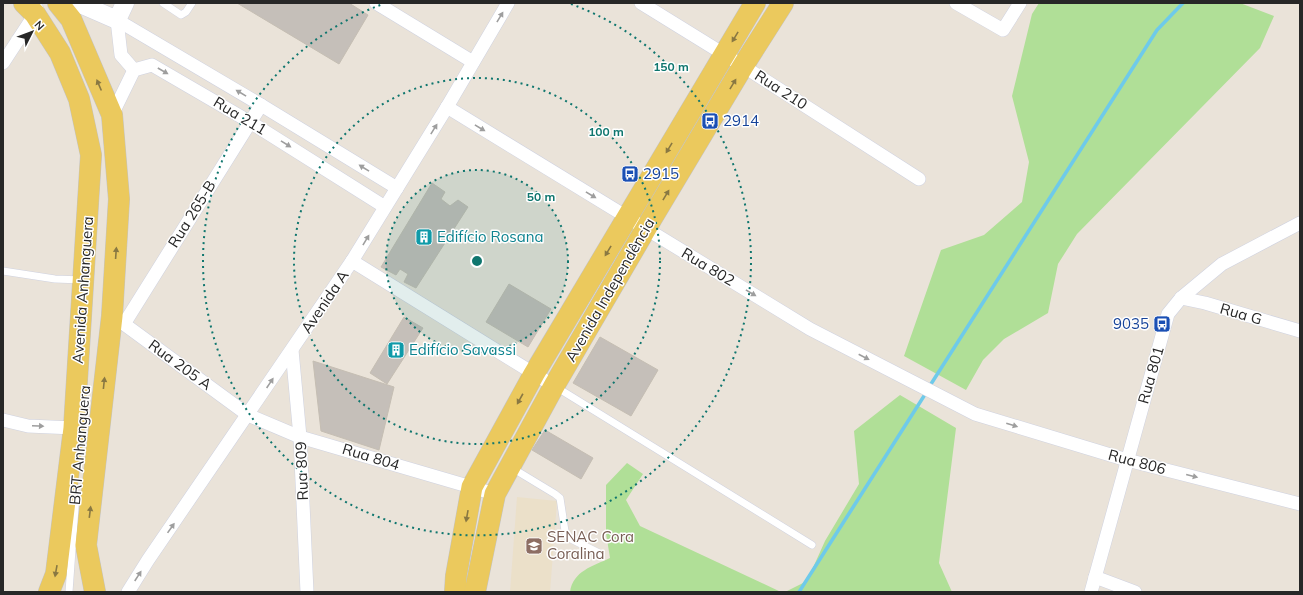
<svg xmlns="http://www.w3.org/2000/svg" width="1303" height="595" font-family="Mulish,sans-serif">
<rect width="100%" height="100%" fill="#eae3d9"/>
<path fill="#ebe0c9" d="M517 497 557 501 550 592H510Z"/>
<g fill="#b0df97">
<path d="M1039 3H1240L1274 16 1260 48 1077 234 1058 264 1048 313 1004 339 983 360 966 390 904 356 941 250 984 235 1022 202 1029 162 1012 96 1032 14Z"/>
<path d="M900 395 956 428 939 563 952 592H785L807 581 825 541 859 484 854 431Z"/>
<path d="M627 463 643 474 626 500 640 526 781 592H570C573 571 593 566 610 558L606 533V485Z"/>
</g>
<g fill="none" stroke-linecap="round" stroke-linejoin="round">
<g stroke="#6ecaea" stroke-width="3.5">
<path d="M931 384 1157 30 1183 3"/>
<path d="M799 592 924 396"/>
</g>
</g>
<g fill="#c5bfb9" stroke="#c5beb3">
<path d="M237 3H349L368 15 339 64Z"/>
<path d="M432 183 445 192 441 199 450 206 458 200 468 207 416 288 404 282 408 274 400 269 396 275 381 267Z"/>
<path d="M509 284 551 309 528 347 486 322Z"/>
<path d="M404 317 423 328 387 384 370 373Z"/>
<path d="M600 337 658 370 631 416 573 383Z"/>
<path d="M313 361 394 387 379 450 321 431Z"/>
<path d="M545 430 593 458 581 479 532 450Z"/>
</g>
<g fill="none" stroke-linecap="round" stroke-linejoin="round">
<g stroke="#cfd2e0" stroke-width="8">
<g id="lane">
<path d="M163 3 181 15 186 12 192 3"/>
<path d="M3 271 55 279 82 280"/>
<path d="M556 387 812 545"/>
<path d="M512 468 555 494 560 498 565 531 569 538 599 553"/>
<path d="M69 592 76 494"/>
</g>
</g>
<g stroke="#cfd2e0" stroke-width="14">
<g id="street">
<path d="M376 3 473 62"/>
<path d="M641 3 743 66 919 179"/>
<path d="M956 3 1003 30 1020 3"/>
<path d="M117 20 261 105 397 188"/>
<path d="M117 20 121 55 134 70"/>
<path d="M3 63 35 14 37 9"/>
<path d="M447 107 810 329 975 414 1127 460 1300 504"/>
<path d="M112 115 134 70 152 65 250 122 385 207"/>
<path d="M352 261 554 386"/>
<path d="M1181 298 1205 303 1300 331"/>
<path d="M112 316 124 324 248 415 300 437 495 494"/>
<path d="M124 324 261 105"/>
<path d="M292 350 300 437 307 592"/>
<path d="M3 420 28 426 74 428"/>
<path d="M1095 577 1135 592"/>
<path d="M128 592 148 560 352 261 447 107 508 3"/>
<path d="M1091 592 1168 314 1181 298 1222 264 1300 223"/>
</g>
</g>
<g stroke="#cfd2e0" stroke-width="19">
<path id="secondary" d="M78 3 117 20 125 3"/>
</g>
<g stroke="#c3c3c3" stroke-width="22">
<g id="primary">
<path d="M24 3 35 14 60 53 79 99 91 155 74 428 56 574 49 592"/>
<path d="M58 3 71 19 112 115 119 199 112 316 86 545 95 592"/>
<path d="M455 592 456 576 472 487 534 374 755 3"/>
<path d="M475 592 495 494 554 386 652 218 743 66 783 3"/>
</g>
</g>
<use href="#lane" stroke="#fff" stroke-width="7"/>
<use href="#street" stroke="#fff" stroke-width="13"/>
<use href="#secondary" stroke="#fff" stroke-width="18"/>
<use href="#primary" stroke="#ebc95d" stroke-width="21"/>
</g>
<defs><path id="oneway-solid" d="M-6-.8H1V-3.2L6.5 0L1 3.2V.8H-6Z"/></defs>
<g fill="#9e9e9e">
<use href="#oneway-solid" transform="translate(500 17) rotate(-59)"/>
<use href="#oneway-solid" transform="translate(163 71) rotate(30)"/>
<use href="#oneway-solid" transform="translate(241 93) rotate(-149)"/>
<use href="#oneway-solid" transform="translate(480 128) rotate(31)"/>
<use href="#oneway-solid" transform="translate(434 129) rotate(-58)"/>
<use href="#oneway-solid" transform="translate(286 144) rotate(32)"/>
<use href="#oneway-solid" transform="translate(364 168) rotate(-148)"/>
<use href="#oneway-solid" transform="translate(591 195) rotate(31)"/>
<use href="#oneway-solid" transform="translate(366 240) rotate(-59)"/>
<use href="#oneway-solid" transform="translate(751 293) rotate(31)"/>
<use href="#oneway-solid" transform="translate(864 357) rotate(27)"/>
<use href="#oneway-solid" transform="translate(270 383) rotate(-56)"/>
<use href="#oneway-solid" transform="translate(1012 425) rotate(17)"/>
<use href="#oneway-solid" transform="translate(38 426) rotate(3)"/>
<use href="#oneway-solid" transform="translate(1192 476) rotate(14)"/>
<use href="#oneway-solid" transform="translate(171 528) rotate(-55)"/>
<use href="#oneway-solid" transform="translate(138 576) rotate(-57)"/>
</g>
<g fill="#897842">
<use href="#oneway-solid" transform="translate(735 37) rotate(121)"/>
<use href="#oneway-solid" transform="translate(733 84) rotate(-59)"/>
<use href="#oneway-solid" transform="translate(99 85) rotate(-113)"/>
<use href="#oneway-solid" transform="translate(669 148) rotate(121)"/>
<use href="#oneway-solid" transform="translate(666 195) rotate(-59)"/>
<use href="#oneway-solid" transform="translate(608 251) rotate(121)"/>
<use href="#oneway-solid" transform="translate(116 253) rotate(-86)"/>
<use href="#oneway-solid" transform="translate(104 383) rotate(-84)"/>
<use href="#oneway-solid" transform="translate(520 399) rotate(119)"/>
<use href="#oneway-solid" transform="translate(90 512) rotate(-83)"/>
<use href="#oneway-solid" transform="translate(467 516) rotate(100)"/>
<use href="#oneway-solid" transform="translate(56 571) rotate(100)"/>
</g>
<circle cx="477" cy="261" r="91" fill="#0f766e" fill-opacity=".12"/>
<g fill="none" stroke="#0f766e" stroke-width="2" stroke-dasharray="2 4">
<circle cx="477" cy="261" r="91"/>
<circle cx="477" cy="261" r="183"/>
<path d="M571 4A274 274 0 1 1 383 4"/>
</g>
<defs>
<g id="bus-square" transform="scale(0.9)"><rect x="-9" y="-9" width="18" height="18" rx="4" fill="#1a4fb4" stroke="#fff"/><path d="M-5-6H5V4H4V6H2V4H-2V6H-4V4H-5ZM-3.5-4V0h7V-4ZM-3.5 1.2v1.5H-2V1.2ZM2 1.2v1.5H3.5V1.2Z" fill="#fff"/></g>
<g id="building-square" transform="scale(0.9)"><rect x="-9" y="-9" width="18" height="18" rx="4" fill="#0f9aa8" stroke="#fff"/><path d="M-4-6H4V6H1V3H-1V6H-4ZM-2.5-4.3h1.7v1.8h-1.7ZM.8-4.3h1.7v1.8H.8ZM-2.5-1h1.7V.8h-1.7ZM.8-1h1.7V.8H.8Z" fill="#fff"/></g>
<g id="university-square" transform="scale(0.9)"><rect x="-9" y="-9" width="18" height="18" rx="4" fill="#8d6e63" stroke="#fff"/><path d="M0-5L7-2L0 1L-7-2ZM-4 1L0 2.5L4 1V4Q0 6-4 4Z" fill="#fff"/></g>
</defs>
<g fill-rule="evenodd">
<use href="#bus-square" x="710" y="121"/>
<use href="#bus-square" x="630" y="174"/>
<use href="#building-square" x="424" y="237"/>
<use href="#bus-square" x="1162" y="324"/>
<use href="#building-square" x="396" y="350"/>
<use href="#university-square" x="534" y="546"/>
</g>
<g text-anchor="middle" stroke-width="3" stroke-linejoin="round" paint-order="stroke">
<g font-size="15" fill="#272727" stroke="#fff">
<text transform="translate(781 90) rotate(33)" y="5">Rua 210</text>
<text transform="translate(240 116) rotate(31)" y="5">Rua 211</text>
<text transform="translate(192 214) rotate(-58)" y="5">Rua 265-B</text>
<text transform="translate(708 267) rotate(31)" y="5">Rua 802</text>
<text transform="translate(83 290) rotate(-86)" y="5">Avenida Anhanguera</text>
<text transform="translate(610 290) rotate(-60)" y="5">Avenida Independência</text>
<text transform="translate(325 302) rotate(-56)" y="5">Avenida A</text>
<text transform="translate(1241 314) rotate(16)" y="5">Rua G</text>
<text transform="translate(180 365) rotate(36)" y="5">Rua 205 A</text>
<text transform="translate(1151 375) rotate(-74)" y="5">Rua 801</text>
<text transform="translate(80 445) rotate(-85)" y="5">BRT Anhanguera</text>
<text transform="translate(371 457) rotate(17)" y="5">Rua 804</text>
<text transform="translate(1137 462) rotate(15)" y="5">Rua 806</text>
<text transform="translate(302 471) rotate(-92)" y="5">Rua 809</text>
</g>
<g font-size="15" fill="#164399" stroke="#fff" text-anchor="start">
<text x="723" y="126">2914</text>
<text x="643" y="179">2915</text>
<text x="1149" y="329" text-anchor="end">9035</text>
</g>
<g font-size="15" fill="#0d838f" stroke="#fff" text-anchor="start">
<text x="437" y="242">Edifício Rosana</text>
<text x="409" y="355">Edifício Savassi</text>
</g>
<g font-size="15" fill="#785e54" stroke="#fff" text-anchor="start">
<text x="547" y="542">SENAC Cora<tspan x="547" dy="17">Coralina</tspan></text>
</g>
</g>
<circle cx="477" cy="261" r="6" fill="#0f766e" stroke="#fff" stroke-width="2"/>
<g font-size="12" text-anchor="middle" font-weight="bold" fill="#0f766e" stroke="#fff" stroke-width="3" stroke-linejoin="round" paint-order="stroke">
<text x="671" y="71">150 m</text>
<text x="606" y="136">100 m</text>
<text x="541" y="201">50 m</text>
</g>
<rect width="1303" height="595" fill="none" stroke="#272727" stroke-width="8"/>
<g transform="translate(32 32) rotate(48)" stroke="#ffffff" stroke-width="3" paint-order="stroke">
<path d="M0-3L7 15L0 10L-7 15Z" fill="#272727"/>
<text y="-6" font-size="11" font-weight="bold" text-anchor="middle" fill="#272727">N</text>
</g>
</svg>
